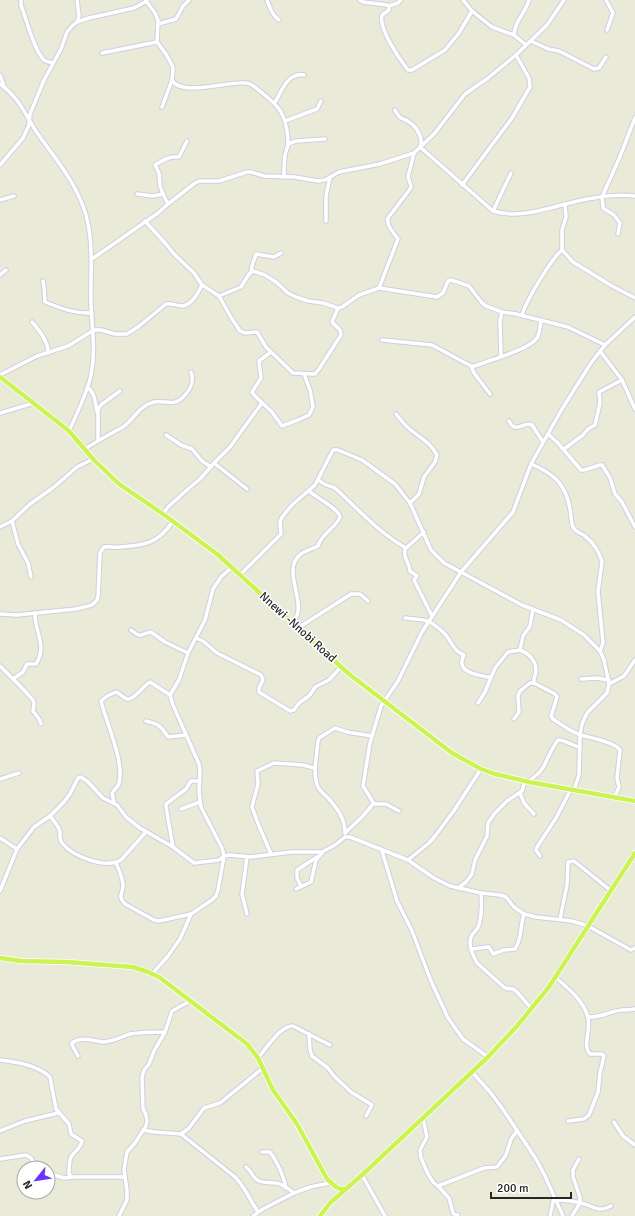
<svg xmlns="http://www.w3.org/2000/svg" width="635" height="1216" font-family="Signika,sans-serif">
<rect width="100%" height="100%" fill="#e9ead7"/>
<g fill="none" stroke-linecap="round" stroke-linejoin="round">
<g stroke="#d2cde1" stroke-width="5.5">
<g id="minor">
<path d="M21 0V5C26 18 34 51 44 60 46 62 50 62 53 63"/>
<path d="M267 0C270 8 272 15 279 20"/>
<path d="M360 0 363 2 387 5 389 6V10L382 15C378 28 400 60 408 70H412L445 50 459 33 472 11"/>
<path d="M463 0 472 11 492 27 514 35 526 45"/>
<path d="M606 0 613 13 607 30"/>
<path d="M146 1 155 13 158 20 157 42 166 54 173 67 172 80C180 97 229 81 245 83 252 83 256 88 261 92 280 107 286 114 288 140 289 146 286 150 285 155 284 162 284 170 284 177"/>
<path d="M389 6 398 3 401 0"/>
<path d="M77 22 79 16 77 0"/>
<path d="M158 24 176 19 183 6 189 0"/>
<path d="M514 35C514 22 526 12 529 0"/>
<path d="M531 41 548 49 559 51 594 69 599 68 606 57"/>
<path d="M102 53 157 42"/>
<path d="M0 75 4 86"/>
<path d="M0 84C21 99 24 114 38 134 54 157 73 179 83 206 95 238 90 271 91 305 92 329 96 351 91 375 87 394 77 413 69 431"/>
<path d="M275 102C283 89 287 73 304 75"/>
<path d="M162 107 172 80"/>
<path d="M395 110C396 112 398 116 401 118 403 119 407 120 409 122 417 127 424 139 420 147L493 211C517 218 538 211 562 205 584 199 612 193 635 196"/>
<path d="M285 121 317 109 321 101"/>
<path d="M288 144 296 141 325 139"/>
<path d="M0 165 23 138 29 125 30 114 44 80 61 49 67 32 72 26 77 22 89 18 134 8 147 1"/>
<path d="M462 185 512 118 530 87 529 78 516 55"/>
<path d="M137 194 153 196 163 194"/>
<path d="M0 200 14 196"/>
<path d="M168 204 163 194 160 186 159 173 155 165C163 160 170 156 179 157L187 141"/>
<path d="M493 211 511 173"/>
<path d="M145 221 166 244 175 255 194 273 202 285 219 296 232 319 240 331 245 333 257 332 266 347 293 373 312 374H315L319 369 341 335 340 330 332 322 338 308"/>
<path d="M326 221V196L330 177"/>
<path d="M618 234 620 223 614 215 603 208 602 197 619 159 635 118"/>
<path d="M562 250 573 262 612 286 635 298"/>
<path d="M92 259 158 213 168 204 195 183 200 181H219L247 172H251L264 176 294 177 318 181 325 180 339 172 380 164 414 153 434 134 465 94 488 78 516 55 547 25 564 0"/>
<path d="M251 272 252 266 256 254 274 257 281 253"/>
<path d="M0 275 6 270"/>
<path d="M43 281 44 287 45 302C60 308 75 314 92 313"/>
<path d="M379 288 398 239C394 233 386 226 388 218L410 189 411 186 408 177 414 153"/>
<path d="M219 296 241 287 249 274 253 271 265 275 276 282 288 293 296 297 308 301 323 303 338 308 342 307 359 295 379 288 437 297 443 293 448 281 451 280 469 286 482 303 486 306 502 312 516 314 568 327 605 345"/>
<path d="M522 315C526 301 551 259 562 250V230L566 217 565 204"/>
<path d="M32 322C39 330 49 342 48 353"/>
<path d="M382 340 432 345 471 366H475C489 360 529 350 537 338 540 333 540 326 541 320"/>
<path d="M600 351 622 380 635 409"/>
<path d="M271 352 259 361 261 378 252 392 254 395 272 412 282 426 298 420 309 415 313 407 310 390 304 374"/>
<path d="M501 356 500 321 502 312"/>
<path d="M471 366 474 373 490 394"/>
<path d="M0 375 37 356 68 346 94 330H101L115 334H127L138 327 166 304C171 303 177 306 182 306 192 305 198 293 202 285"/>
<path d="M87 387C95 392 95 402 97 411"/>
<path d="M0 413 34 403"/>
<path d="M396 414C401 420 405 426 412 431 422 439 431 443 437 455L435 462 424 477 419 494 410 503"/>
<path d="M509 421C517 435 521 421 532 425L543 442"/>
<path d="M548 434 557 442 581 470H584L600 465H602L610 478 615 494 622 502 635 527"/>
<path d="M166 435 181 445 192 449 202 461 211 467"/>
<path d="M98 441V409L102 404 120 391"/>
<path d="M85 449C94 443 103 438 112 433 115 431 120 429 123 427 134 420 138 406 154 402 163 400 173 406 181 399 189 392 195 382 191 372"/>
<path d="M564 449 583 435 588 429 595 425 600 403 599 392 622 380"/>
<path d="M214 463 247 489"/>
<path d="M531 464C553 473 566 484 570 509 571 514 571 522 573 527 575 532 581 533 585 536 593 542 600 553 602 562L598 592 603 643 600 651"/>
<path d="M319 480C324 486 329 485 335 488 358 509 378 532 406 548"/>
<path d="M163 514 168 507 188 489 200 479 214 463 231 446 240 433 262 403"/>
<path d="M12 521 18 544 28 563 31 577"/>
<path d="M0 527 12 521 30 504 54 487 77 467 93 459"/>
<path d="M424 532 405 549C403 559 409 561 410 571L417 576 414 580 432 616"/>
<path d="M240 575 281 534 280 522 282 517 292 505 315 485 333 450H338L362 460 395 484 410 503 431 550 444 563 522 605 561 620 584 635 600 651 604 660 609 684 607 693 587 713 582 724 580 735 579 775 574 790"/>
<path d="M0 614 17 615 76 609 92 605 97 600 98 597 100 553 104 547C109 546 114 548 119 547 144 546 159 543 173 521"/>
<path d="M405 618C412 619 424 619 430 622 435 625 441 630 445 634 452 642 453 651 464 655 463 657 461 661 462 664 463 673 480 675 487 677H490"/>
<path d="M292 623C295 619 298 616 298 611 301 594 283 567 301 554 306 550 313 549 318 546 321 534 336 528 340 517 339 509 317 498 309 491"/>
<path d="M298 628 351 594H360L368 601"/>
<path d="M131 630C142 639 140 634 151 632L165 642 188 653"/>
<path d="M196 638 203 641 217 653 261 675 263 680 259 688V692L290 711 294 710 299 703 310 695 315 687 329 680 341 667"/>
<path d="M520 650 523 636 530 626 533 609"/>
<path d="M0 666 22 688 33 700 34 703 33 711 39 719 41 724"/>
<path d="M13 679 23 672 27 664H36C48 645 34 631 35 613"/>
<path d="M581 679 596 678 609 680"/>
<path d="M609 684 624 676 635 660"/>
<path d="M478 703 485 692 495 668 508 652 520 650C528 653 536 660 536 670 536 675 533 678 534 683"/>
<path d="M514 719 519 712 518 696 520 691 530 683H534L555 694 557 697 551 716 553 719C562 725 571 732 581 735 591 738 615 742 620 750L617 778 619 787 616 794 613 797"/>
<path d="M146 721C159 724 161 726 168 737L186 735"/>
<path d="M0 779 19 773"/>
<path d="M520 793 524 803 534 814"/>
<path d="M114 803 112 793C114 790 118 787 119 783 125 763 106 722 101 701L107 696 116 692C120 693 123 698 127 699 133 701 144 685 150 682L170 695"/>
<path d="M373 804H386L399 811"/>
<path d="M181 809 200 802"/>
<path d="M50 816C53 820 59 826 60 832 60 836 59 839 62 843 73 857 106 869 121 860L146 832"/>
<path d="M345 833 362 817 373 804V802L363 786 370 743 381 706 398 681 422 632 461 572 513 512 531 464 562 409 591 363 605 345 635 317"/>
<path d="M345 833C345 819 338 809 328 798 325 795 320 791 318 787 312 773 317 756 318 741L319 738 335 728 347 732 372 736"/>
<path d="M0 838 17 849"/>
<path d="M173 847 166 807V804L186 789 191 781H200"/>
<path d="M382 851 397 901 412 931 431 981 448 1018 463 1039 488 1057"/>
<path d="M271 854 259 826 252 807 258 784 257 771 274 763 303 765 314 768"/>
<path d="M540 856 536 850 537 847 556 818 571 789"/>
<path d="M247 857 242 894 247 914"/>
<path d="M408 860 429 843 435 836 453 812 481 769"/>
<path d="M116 863C119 870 123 878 123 886 123 893 117 896 125 904L154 920 159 921 191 914"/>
<path d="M301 886 297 878V870L317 857"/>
<path d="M458 888 466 882 472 874 475 860 487 836 488 823 494 814 507 801 522 791 524 784C531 780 540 773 544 766 548 757 552 748 558 740 566 740 572 746 580 747"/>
<path d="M296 889 311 882 316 860 322 853"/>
<path d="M0 891 17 849 34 827 50 816 64 802 70 794 78 778 81 777 88 782 103 798 117 805 126 817 140 828 173 847 194 863 219 860 224 856 230 855 251 857 291 852H322L335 845 345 837H350L408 860 434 878 450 886 481 893 500 895 506 897 514 907 524 914 536 917 572 921 588 926 631 950 635 948"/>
<path d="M481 893C482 904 482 914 479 925 478 929 474 932 472 935 467 943 473 956 477 963L505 988 513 989 517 992 531 1008"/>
<path d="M560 919 567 885 568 862 574 861 610 890"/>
<path d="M471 949 489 947 493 954 504 950 515 949C522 939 520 926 524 914"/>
<path d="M152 974 168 956 180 939 191 914 212 900 216 896 218 890 224 856 222 848 201 807 199 792 200 771 199 764 173 705 170 695 179 680 188 653 205 620 213 589 221 577 232 567"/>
<path d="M555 977C567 987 585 1002 588 1018 591 1030 582 1046 590 1054H602L604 1056 600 1073 598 1092 589 1115 584 1119 568 1121"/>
<path d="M588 1017C601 1018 610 1011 622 1010 626 1010 630 1010 635 1009"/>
<path d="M309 1034 310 1050 312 1056 328 1068 334 1076 351 1092 372 1105 366 1116"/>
<path d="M78 1056 72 1045V1043C81 1036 93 1041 103 1042 113 1042 121 1037 130 1034 142 1032 153 1032 165 1032"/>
<path d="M258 1058C266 1049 281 1025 293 1026L330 1045"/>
<path d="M0 1060C17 1062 37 1065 50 1077L56 1109 69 1124 71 1134 82 1141C81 1148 74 1152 71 1157 69 1162 69 1169 69 1174L72 1177H125"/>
<path d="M472 1072 490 1092 502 1108 536 1159 544 1174 563 1216"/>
<path d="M423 1118 427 1137 420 1150 421 1158 428 1174 433 1182 438 1186 449 1198 453 1213 455 1215H458"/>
<path d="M614 1122 623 1136 635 1145"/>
<path d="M143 1130 154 1132 181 1134 189 1128 204 1108 220 1103 263 1068"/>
<path d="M0 1131 25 1121 58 1113"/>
<path d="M181 1134 235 1177C245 1187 250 1200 258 1212"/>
<path d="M262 1152H270C278 1163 283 1174 286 1188"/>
<path d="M0 1159 26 1155 31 1158 35 1165 38 1168"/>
<path d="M246 1167C252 1171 252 1178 259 1181 264 1183 269 1182 275 1183 281 1183 289 1189 294 1193"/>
<path d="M48 1173 64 1178 72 1177"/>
<path d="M362 1175 385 1216"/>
<path d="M438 1186 484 1168 497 1167 506 1155 511 1139 517 1131"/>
<path d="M555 1200C564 1200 573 1201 581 1203 595 1206 596 1213 611 1206"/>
<path d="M119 1216 127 1200V1191L124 1169 127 1152 135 1143 146 1126 147 1121 146 1115 143 1108 142 1077 144 1070 149 1064 154 1051 165 1032 172 1011 190 1001"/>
<path d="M253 1216 263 1209 294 1193 310 1187 330 1183"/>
<path d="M550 1216 554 1197"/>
<path d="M572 1216 580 1203V1197L573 1177V1170L579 1159"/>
</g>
</g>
<g stroke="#fff" stroke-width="6">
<g id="major">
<path d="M0 377 69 431 93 459 119 484 163 514 217 554 349 674 452 753 481 769 495 774 529 782 635 801"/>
<path d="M0 958 21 961 67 962 133 967 148 972 159 977 247 1044 258 1058 273 1090 297 1124 327 1179 336 1187 341 1189H345"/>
<path d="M320 1216 330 1203 362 1175 488 1057 517 1026 549 987 635 853"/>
</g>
</g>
<use href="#minor" stroke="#fff" stroke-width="3.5"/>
<use href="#major" stroke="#ccf353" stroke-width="4.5"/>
</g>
<g text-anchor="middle" stroke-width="3" stroke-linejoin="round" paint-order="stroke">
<g font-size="12" fill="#272727" stroke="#fff">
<text transform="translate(298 627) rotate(42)" y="4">Nnewi -Nnobi Road</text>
</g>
</g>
<g transform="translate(36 1180) rotate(240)"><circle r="19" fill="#ffffff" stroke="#a9a9a9"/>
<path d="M0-3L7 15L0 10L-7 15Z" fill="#6c31fe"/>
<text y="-6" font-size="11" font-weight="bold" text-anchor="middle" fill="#272727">N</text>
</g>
<path d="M491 1192v6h80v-6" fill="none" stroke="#272727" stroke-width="2"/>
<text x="497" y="1192" font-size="12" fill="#272727" stroke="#ffffff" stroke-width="3" paint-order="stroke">200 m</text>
</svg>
